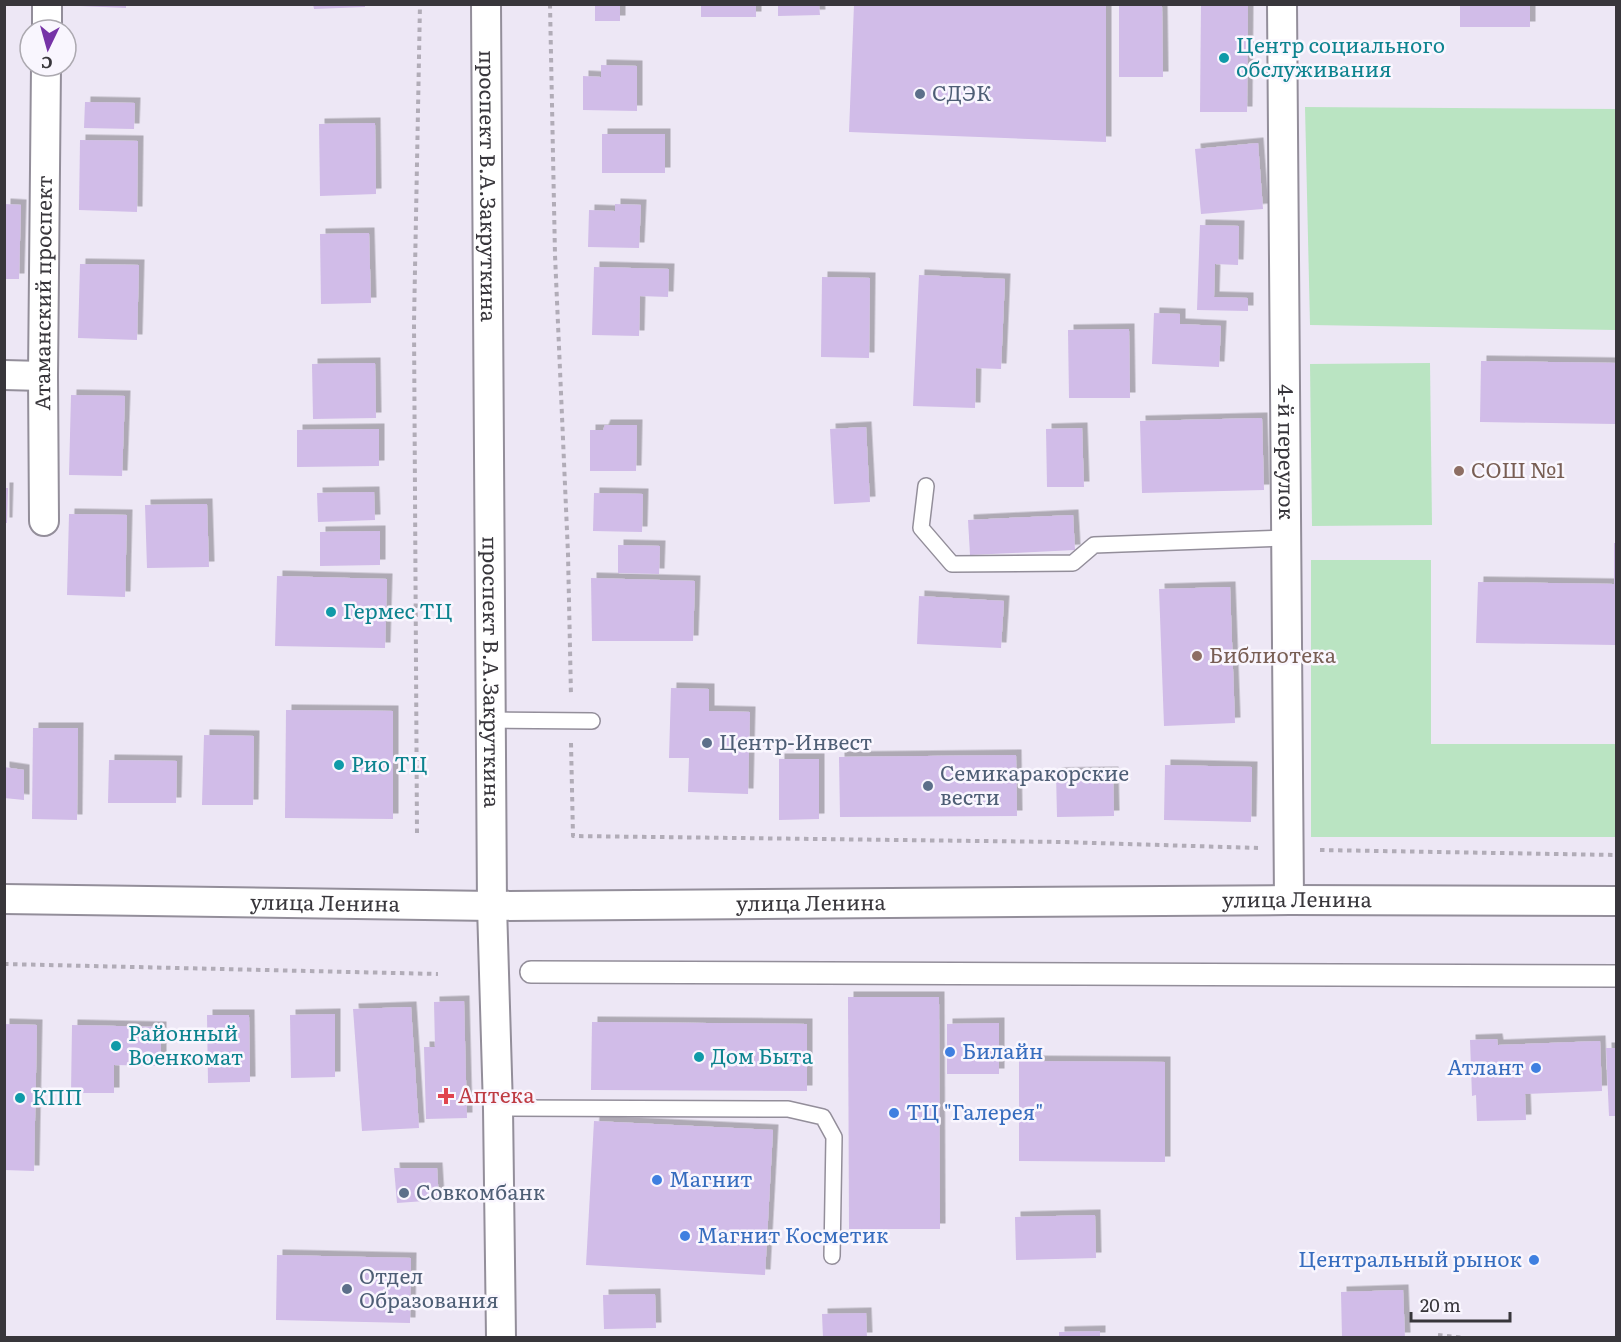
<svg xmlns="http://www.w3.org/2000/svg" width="1621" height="1342" font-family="Literata,serif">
<defs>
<filter id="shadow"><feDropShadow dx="5.5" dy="-5.5" stdDeviation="0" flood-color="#0004"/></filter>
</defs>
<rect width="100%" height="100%" fill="#ede7f5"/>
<g fill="#bae4c2">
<path d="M1305 107 1616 109V330L1310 325Z"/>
<path d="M1430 363 1432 525 1312 526 1310 364Z"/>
<path d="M1311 560H1431V744H1616V837H1311Z"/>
</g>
<g fill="#d1bce8" filter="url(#shadow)">
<path d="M80 4H126V8L80 6Z"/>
<path d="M313 4H365V7L314 9Z"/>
<rect x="595" y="4" width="25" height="17"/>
<rect x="701" y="4" width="55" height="13"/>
<path d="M854 4H1106V142L849 132Z"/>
<path d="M1201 4H1248L1247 112H1200Z"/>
<rect x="1460" y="4" width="70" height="23"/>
<path d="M778 5H819L820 15 778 16Z"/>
<path d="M1119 5H1162L1163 77H1119Z"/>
<path d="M601 65 637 66V111L583 110V76L601 77Z"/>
<path d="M85 102 135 103 134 129 84 128Z"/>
<path d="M375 123 376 194 320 196 319 124Z"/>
<rect x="602" y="134" width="63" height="39"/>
<path d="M80 140 138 141 137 212 79 210Z"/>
<path d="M1258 143 1263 209 1201 214 1195 149Z"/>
<path d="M5 204 21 205 19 279H5Z"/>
<path d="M615 204 641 205 639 248 588 247 589 210 615 211Z"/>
<path d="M1200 225 1239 226 1238 265 1215 264 1214 297 1248 298V311L1197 310Z"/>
<path d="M369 233 371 303 321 304 320 234Z"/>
<path d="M80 264 139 265 137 340 78 338Z"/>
<path d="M594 267 669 269 668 297 640 296 639 336 592 335Z"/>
<path d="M919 275 1005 279 1001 369 976 368 975 408 913 406Z"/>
<path d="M822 277 870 278 869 358 821 357Z"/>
<path d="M1154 313 1180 314V324L1221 326 1219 367 1152 364Z"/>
<path d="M1129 329 1130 398H1069L1068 330Z"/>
<path d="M1481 361 1616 363V424L1480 422Z"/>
<path d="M375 363 376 418 313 419 312 364Z"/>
<path d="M71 395 125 396 122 476 69 475Z"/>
<path d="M1262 418 1264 490 1142 493 1140 421Z"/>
<path d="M605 425H637L636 471H590V430H603Z"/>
<path d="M866 427 870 502 834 504 830 429Z"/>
<path d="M1082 428 1084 487H1047L1046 429Z"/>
<path d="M379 429V466L297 467V430Z"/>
<path d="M4 488H8L7 523H4Z"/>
<path d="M374 492 375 520 318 522 317 493Z"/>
<path d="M594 493 643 494 642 532 593 531Z"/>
<path d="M207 504 209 567 147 568 145 505Z"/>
<path d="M69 514 127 515 125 597 67 595Z"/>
<path d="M1073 515 1075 550 970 555 968 520Z"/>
<path d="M380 531V565L320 566V532Z"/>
<path d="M1614 543H1616V645L1476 643 1478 582 1614 584Z"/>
<path d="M618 545 660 546 659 574 618 573Z"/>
<path d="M277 576 387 579 385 648 275 646Z"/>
<path d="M591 578 695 581 693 641H592Z"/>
<path d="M1230 587 1235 723 1164 726 1159 589Z"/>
<path d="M919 596 1004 601 1001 648 917 644Z"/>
<path d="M671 688 709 689V711L750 712 748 794 688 792 689 758H669Z"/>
<path d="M286 710 393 711V819L285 818Z"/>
<path d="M33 728H78L77 820 32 819Z"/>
<path d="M204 735 254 736 253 805H202Z"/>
<path d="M1016 755 1017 816 840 817 839 757Z"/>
<path d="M779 759H819V819L779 820Z"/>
<path d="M109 760 177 761 176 803H108Z"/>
<path d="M1165 765 1252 767 1251 822 1164 820Z"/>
<path d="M4 767 24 770V800L4 798Z"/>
<path d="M1113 772 1114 816 1057 817 1056 773Z"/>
<path d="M848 997H939L940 1229H849Z"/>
<path d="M464 1001 467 1118 426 1119 424 1047H435L434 1002Z"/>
<path d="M411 1007 419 1128 362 1131 353 1009Z"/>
<path d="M335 1014V1077L291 1078 290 1015Z"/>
<path d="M207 1015H249L250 1082 208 1083Z"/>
<path d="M592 1022 807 1024V1091L591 1090Z"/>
<path d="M999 1023V1074H947V1024Z"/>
<path d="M4 1024 37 1025 34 1171 4 1170Z"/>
<path d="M72 1025 161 1027V1066L114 1065V1093H71Z"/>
<path d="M1497 1039 1498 1045 1600 1041 1602 1091 1525 1094 1526 1120 1477 1121 1476 1095 1472 1096 1470 1040Z"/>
<path d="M1606 1048H1616V1116H1609Z"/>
<path d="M1019 1061 1165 1062V1162L1019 1161Z"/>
<path d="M594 1121 773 1130 765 1275 586 1265Z"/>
<path d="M394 1168H437L439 1200 397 1203Z"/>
<path d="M1095 1215 1096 1258 1016 1260 1015 1217Z"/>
<path d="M277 1255 411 1258 410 1323 276 1320Z"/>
<path d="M1403 1290 1405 1338H1342L1341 1292Z"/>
<path d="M655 1294 656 1328 604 1329 603 1295Z"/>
<path d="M866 1313 867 1338H823L822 1314Z"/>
<path d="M1100 1331V1338H1059V1332Z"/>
</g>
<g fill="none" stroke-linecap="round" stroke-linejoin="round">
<g stroke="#938e9a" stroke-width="18">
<g id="service">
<path d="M926 486 921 528 952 564 1073 563 1094 545 1286 538"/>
<path d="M491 720 592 721"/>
<path d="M498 1108 788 1109 823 1117 834 1137 832 1256"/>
</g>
</g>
<g stroke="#938e9a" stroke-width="24">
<path id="pedestrian" d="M531 972 1616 976"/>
</g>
<g stroke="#938e9a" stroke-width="32">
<g id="minor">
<path id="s1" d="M486 4 492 906 498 1108 501 1338"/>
<path id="s2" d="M1282 4 1289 900"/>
<path d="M47 30V4"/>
<path d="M4 375 43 376"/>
<path id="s3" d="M44 521 43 376 46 66"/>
<path id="s4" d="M4 899 492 906 1289 900 1616 901"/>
</g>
</g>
<g stroke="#b1acb7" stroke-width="4" stroke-dasharray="4.5 4.5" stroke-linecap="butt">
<path d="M550 4 555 255 568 554 571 696"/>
<path d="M571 743 573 836 1062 842 1258 848"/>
<path d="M417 833 414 323 420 4"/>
<path d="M1320 850 1616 855"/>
<path d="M4 964 438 974"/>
<path d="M1438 1335 1466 1338"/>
</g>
<use href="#service" stroke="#fff" stroke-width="15"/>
<use href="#pedestrian" stroke="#fff" stroke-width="21"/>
<use href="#minor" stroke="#fff" stroke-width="28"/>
</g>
<g fill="#0f9aa8" stroke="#f9f6fe" stroke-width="2">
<circle cx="1224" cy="58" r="6"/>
<circle cx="331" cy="612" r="6"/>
<circle cx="339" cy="765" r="6"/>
<circle cx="116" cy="1046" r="6"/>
<circle cx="699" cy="1057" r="6"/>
<circle cx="20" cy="1098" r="6"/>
</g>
<g fill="#5c6f8a" stroke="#f9f6fe" stroke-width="2">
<circle cx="920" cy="94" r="6"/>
<circle cx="707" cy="743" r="6"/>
<circle cx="928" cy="786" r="6"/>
<circle cx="404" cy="1193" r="6"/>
<circle cx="347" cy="1289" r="6"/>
</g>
<g fill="#8d6e63" stroke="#f9f6fe" stroke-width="2">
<circle cx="1459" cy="471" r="6"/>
<circle cx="1197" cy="656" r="6"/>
</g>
<g fill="#3f7fe0" stroke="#f9f6fe" stroke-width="2">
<circle cx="950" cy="1052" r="6"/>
<circle cx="1536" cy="1068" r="6"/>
<circle cx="894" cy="1113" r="6"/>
<circle cx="657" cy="1180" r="6"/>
<circle cx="685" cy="1236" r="6"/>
<circle cx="1534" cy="1260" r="6"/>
</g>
<path fill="#e0444e" stroke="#f9f6fe" stroke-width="2" d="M443 1087h6v6h6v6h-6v6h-6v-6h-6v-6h6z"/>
<g text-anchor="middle" stroke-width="5" stroke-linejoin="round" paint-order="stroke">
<g font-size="21" fill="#0d838f" stroke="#f9f6fe" text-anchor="start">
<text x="1236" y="53">Центр социального<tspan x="1236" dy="24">обслуживания</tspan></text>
<text x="343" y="619">Гермес ТЦ</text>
<text x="351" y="772">Рио ТЦ</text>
<text x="128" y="1041">Районный<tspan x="128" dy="24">Военкомат</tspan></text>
<text x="711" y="1064">Дом Быта</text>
<text x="32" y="1105">КПП</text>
</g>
<g font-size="21" fill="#4e5e75" stroke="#f9f6fe" text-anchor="start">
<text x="932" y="101">СДЭК</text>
<text x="719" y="750">Центр-Инвест</text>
<text x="940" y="781">Семикаракорские<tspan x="940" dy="24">вести</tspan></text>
<text x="416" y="1200">Совкомбанк</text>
<text x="359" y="1284">Отдел<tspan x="359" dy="24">Образования</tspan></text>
</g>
<g font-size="21" fill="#38363b" stroke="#f9f6fe">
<text dy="7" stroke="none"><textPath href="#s1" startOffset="182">проспект В.А.Закруткина</textPath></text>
<text dy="7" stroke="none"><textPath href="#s3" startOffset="228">Атаманский проспект</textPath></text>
<text dy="7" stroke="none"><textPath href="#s2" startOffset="448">4-й переулок</textPath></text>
<text dy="7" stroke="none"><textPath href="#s1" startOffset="668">проспект В.А.Закруткина</textPath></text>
<text dy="7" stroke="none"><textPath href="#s4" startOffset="1293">улица Ленина</textPath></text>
<text dy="7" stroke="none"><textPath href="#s4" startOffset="321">улица Ленина</textPath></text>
<text dy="7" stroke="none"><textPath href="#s4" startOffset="807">улица Ленина</textPath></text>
</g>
<g font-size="21" fill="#785e54" stroke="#f9f6fe" text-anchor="start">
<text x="1471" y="478">СОШ №1</text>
<text x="1209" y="663">Библиотека</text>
</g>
<g font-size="21" fill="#366cbe" stroke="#f9f6fe" text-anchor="start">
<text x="962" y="1059">Билайн</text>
<text x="1524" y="1075" text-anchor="end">Атлант</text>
<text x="906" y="1120">ТЦ "Галерея"</text>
<text x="669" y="1187">Магнит</text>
<text x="697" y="1243">Магнит Косметик</text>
<text x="1522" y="1267" text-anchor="end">Центральный рынок</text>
</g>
<g font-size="21" fill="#be3a42" stroke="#f9f6fe" text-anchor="start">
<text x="458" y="1103">Аптека</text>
</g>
</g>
<rect width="1621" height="1342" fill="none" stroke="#38363b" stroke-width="12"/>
<g transform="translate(48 48) rotate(185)"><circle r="28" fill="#f9f6fe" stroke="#aca9b0" stroke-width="1.5"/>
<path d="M0-4.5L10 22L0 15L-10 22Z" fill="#7633a7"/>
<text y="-9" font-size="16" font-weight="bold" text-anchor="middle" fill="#38363b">С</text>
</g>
<path d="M1411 1312v9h99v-9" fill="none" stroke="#38363b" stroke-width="3"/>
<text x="1420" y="1312" font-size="18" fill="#38363b" stroke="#f9f6fe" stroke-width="4.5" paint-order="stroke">20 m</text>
</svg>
